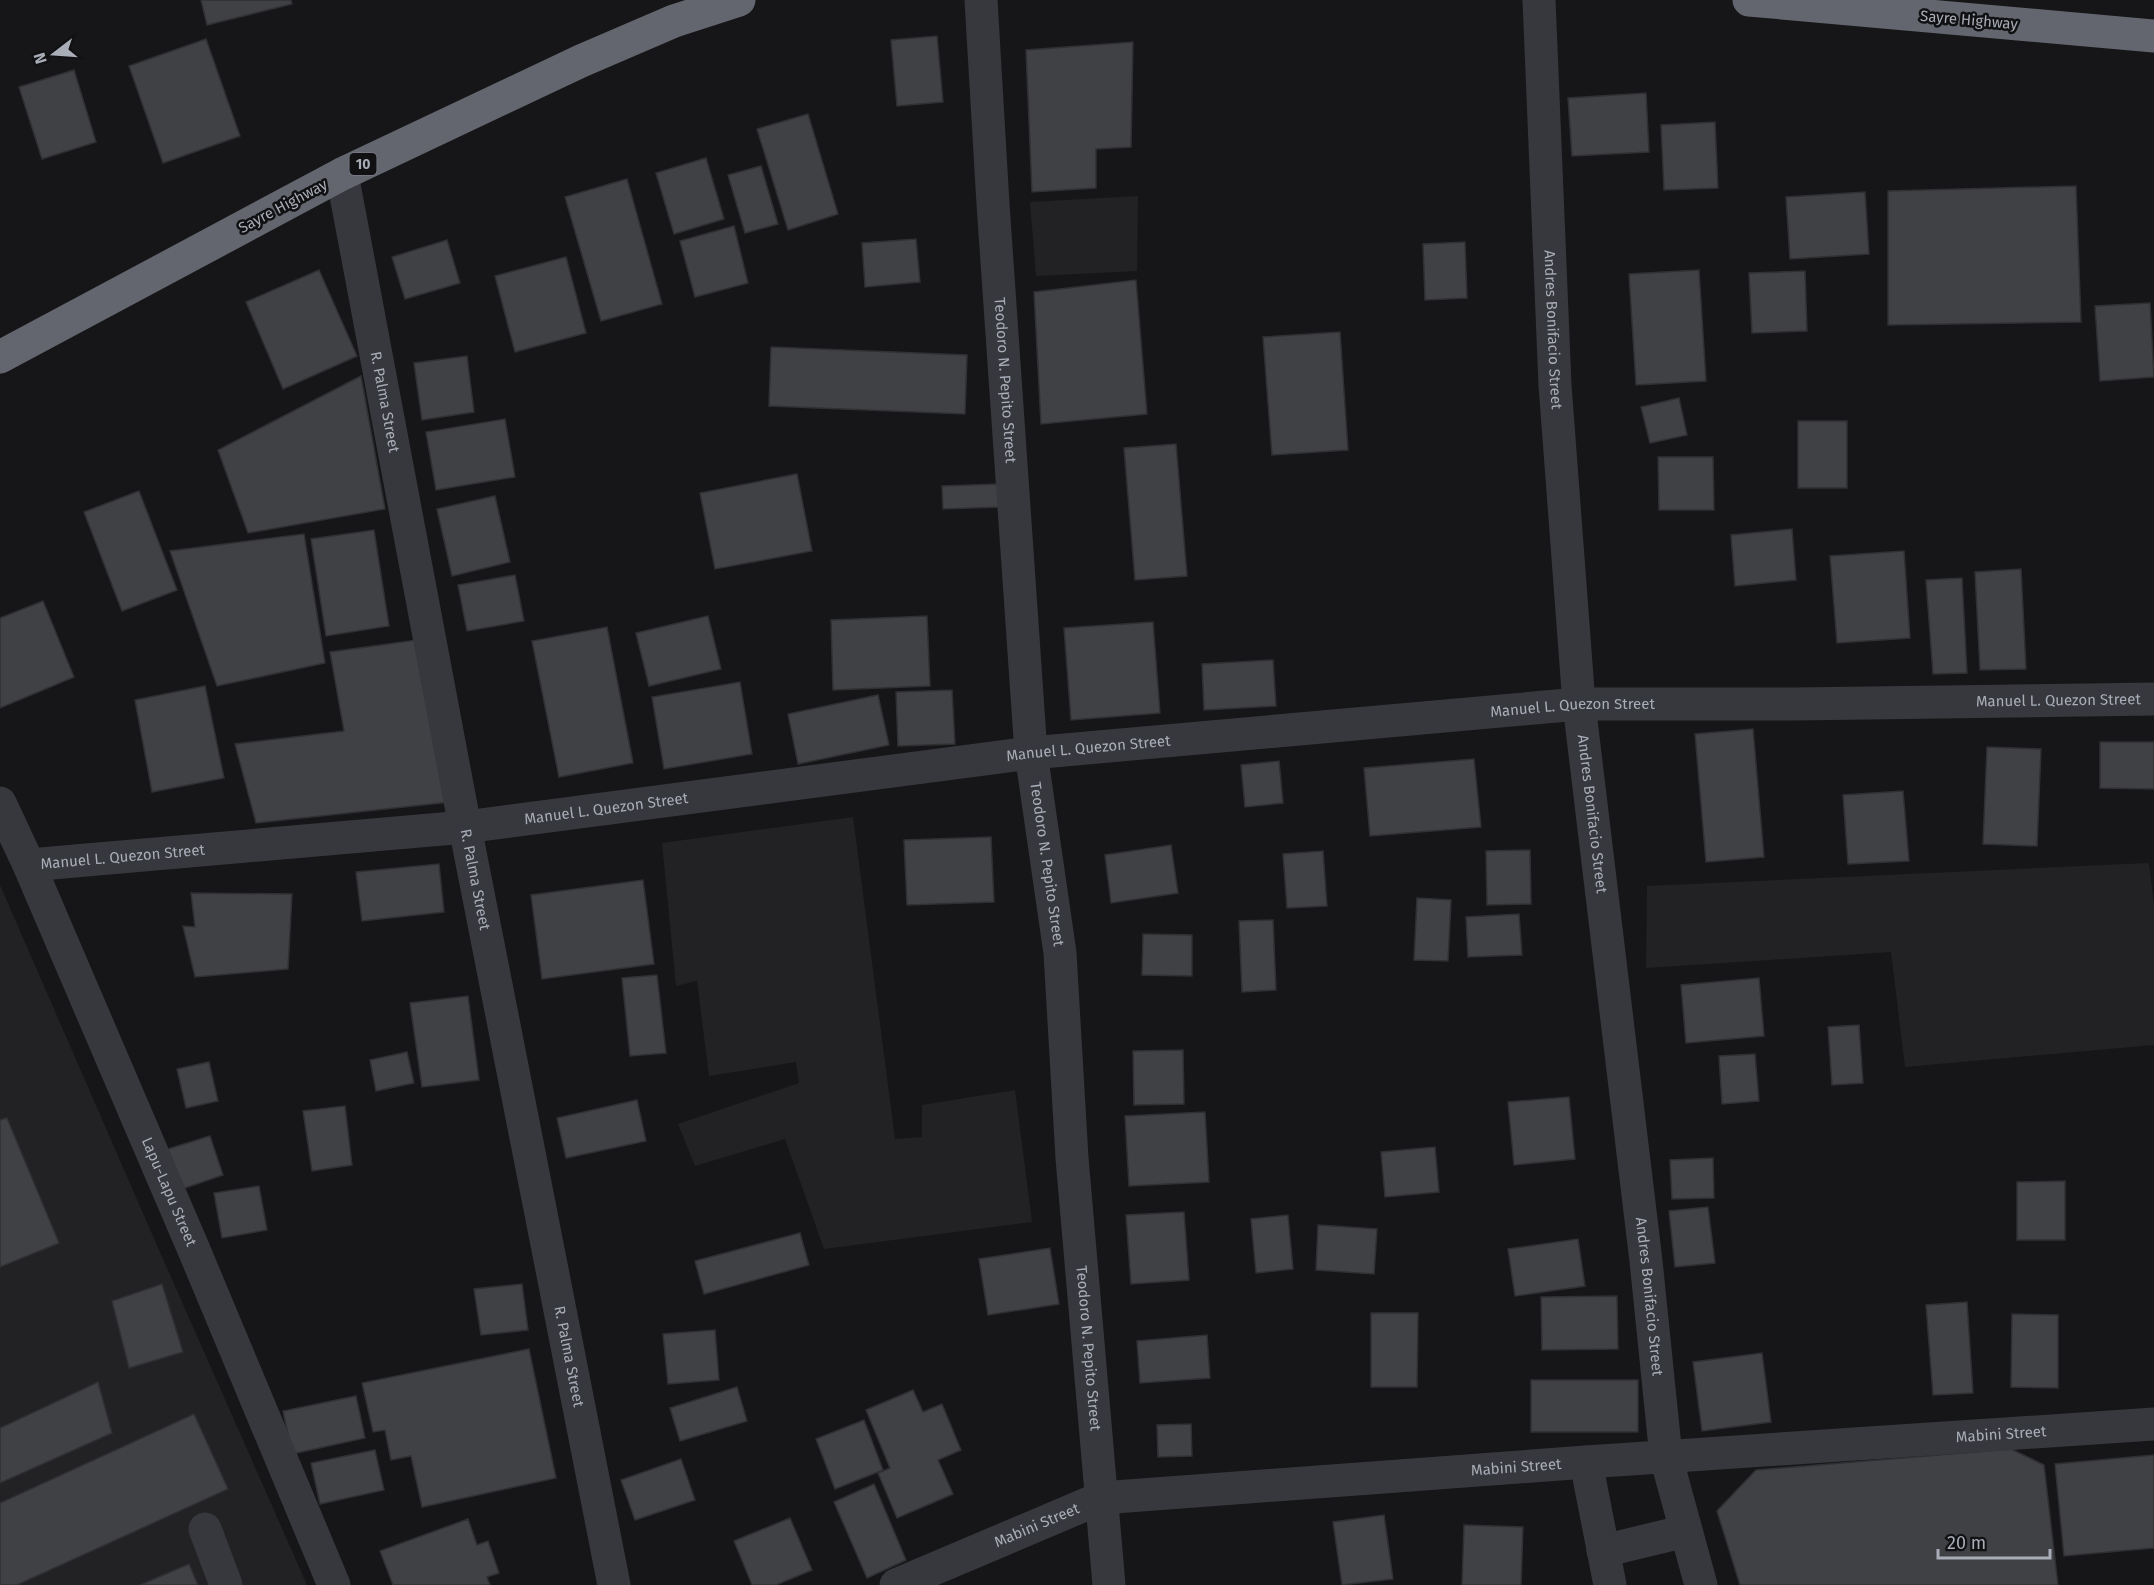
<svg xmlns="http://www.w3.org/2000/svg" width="2154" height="1585" font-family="'Fira Sans',sans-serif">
<rect width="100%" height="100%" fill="#161618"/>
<g fill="#222225">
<path d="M1138 196 1137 271 1036 276 1030 202Z"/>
<path d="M853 817 895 1139 922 1137V1105L1015 1090 1032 1222 824 1249 785 1139 695 1166 678 1124 799 1083 796 1062 709 1076 697 981 676 986 662 843Z"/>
<path d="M2149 863 2154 904V1045L1905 1067 1891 952 1646 968 1647 886Z"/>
<path d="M0 885 152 1234 307 1585H0Z"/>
</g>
<g fill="#404145" stroke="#303034" stroke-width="1.5">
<path d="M201 0H291L292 4 207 25Z"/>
<path d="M937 36 943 102 897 106 891 40Z"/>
<path d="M206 39 240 136 163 163 129 66Z"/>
<path d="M1133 42 1131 147 1096 149V188L1032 192 1026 50Z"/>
<path d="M74 70 96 142 42 159 19 87Z"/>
<path d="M1646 93 1649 152 1572 156 1568 98Z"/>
<path d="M808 114 838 214 788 230 757 129Z"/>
<path d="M1715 122 1718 188 1664 190 1661 125Z"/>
<path d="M706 158 724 219 674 234 656 173Z"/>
<path d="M761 166 778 224 745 233 728 175Z"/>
<path d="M627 179 662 304 601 321 565 197Z"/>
<path d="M2076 186 2081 322 1888 325V191Z"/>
<path d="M1865 192 1869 254 1790 259 1786 197Z"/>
<path d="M734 226 748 283 695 297 680 241Z"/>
<path d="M916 239 920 282 865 287 862 243Z"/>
<path d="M447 240 460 283 405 299 392 257Z"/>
<path d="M1465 242 1467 298 1425 300 1423 244Z"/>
<path d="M566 257 586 333 515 352 495 276Z"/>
<path d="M319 270 357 356 283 389 246 302Z"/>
<path d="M1699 270 1706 381 1636 385 1629 274Z"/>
<path d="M1805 271 1807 331 1752 333 1749 273Z"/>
<path d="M1136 280 1147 414 1041 424 1034 292Z"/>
<path d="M2150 303 2154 377 2100 381 2095 306Z"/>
<path d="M1340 332 1348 450 1272 455 1263 337Z"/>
<path d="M771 347 967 355 965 414 769 406Z"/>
<path d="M467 356 474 412 422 420 414 363Z"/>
<path d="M361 376 385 509 248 533 218 450Z"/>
<path d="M1679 398 1687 435 1650 443 1641 407Z"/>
<path d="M505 419 515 477 436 490 426 432Z"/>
<rect x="1798" y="421" width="49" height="67"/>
<path d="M1176 444 1187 576 1135 580 1124 448Z"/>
<path d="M1658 457H1713L1714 510H1659Z"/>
<path d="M797 474 812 551 715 569 700 493Z"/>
<path d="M998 484 1000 507 943 509 942 486Z"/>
<path d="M139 491 177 590 122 611 84 512Z"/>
<path d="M495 496 510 562 452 576 437 509Z"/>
<path d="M1792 529 1796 580 1735 586 1731 535Z"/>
<path d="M374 530 389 626 326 636 311 539Z"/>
<path d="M304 534 325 663 217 686 170 551Z"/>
<path d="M1904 551 1910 638 1837 643 1830 556Z"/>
<path d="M2021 569 2026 669 1980 670 1975 572Z"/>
<path d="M515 575 524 621 467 631 458 585Z"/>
<path d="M1962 578 1967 673 1933 674 1926 580Z"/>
<path d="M43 601 74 677 0 708V618Z"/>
<path d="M708 616 721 669 649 686 636 633Z"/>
<path d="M927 616 930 686 833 690 831 620Z"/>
<path d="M1153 622 1160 713 1071 720 1064 628Z"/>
<path d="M607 627 633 763 559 777 532 641Z"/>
<path d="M424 639 450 802 256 823 235 744 344 731 330 652Z"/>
<path d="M1273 660 1276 706 1204 710 1202 664Z"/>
<path d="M740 682 752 754 664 769 652 697Z"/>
<path d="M205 686 224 778 152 792 135 700Z"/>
<path d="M952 690 955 744 898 746 896 692Z"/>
<path d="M878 695 889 745 798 764 788 714Z"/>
<path d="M1753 729 1764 857 1706 862 1695 734Z"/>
<path d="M2100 742H2154V789L2100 788Z"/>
<path d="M1987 747 2041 749 2037 846 1983 844Z"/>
<path d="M1474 759 1481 827 1370 836 1364 768Z"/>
<path d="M1279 761 1283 803 1245 807 1241 765Z"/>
<path d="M1903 791 1909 861 1848 864 1843 795Z"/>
<path d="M991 837 994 902 907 905 904 840Z"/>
<path d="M1171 845 1178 893 1111 903 1105 855Z"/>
<path d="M1530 850 1531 904 1487 905 1486 851Z"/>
<path d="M1323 851 1327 906 1287 908 1283 854Z"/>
<path d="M439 864 444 912 362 921 356 872Z"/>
<path d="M643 880 654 964 542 979 531 895Z"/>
<path d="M191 893 292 894 288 969 195 977 183 926 195 927Z"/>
<path d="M1417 898 1451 900 1448 961 1414 960Z"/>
<path d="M1519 914 1522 955 1468 957 1466 917Z"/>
<path d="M1273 920 1276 990 1242 992 1239 921Z"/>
<path d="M1143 934 1192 935V976L1142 975Z"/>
<path d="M657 975 666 1053 630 1056 622 978Z"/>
<path d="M1759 978 1764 1036 1686 1043 1681 985Z"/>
<path d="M468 996 479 1080 422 1087 410 1003Z"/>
<path d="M1859 1025 1863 1083 1832 1085 1828 1027Z"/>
<path d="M1183 1050 1184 1104 1134 1105 1133 1051Z"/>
<path d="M407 1052 414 1083 376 1091 370 1060Z"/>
<path d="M1755 1054 1759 1101 1722 1104 1719 1056Z"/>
<path d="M209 1062 218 1101 186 1108 177 1069Z"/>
<path d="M1569 1097 1575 1159 1514 1165 1508 1102Z"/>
<path d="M637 1100 646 1141 566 1158 557 1118Z"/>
<path d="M345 1106 352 1165 312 1171 303 1111Z"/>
<path d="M1205 1112 1209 1182 1129 1186 1125 1116Z"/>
<path d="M7 1118 59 1243 0 1267V1120Z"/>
<path d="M210 1136 223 1175 182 1189 168 1149Z"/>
<path d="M1435 1147 1439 1192 1385 1197 1381 1152Z"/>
<path d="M1713 1158 1714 1198 1672 1199 1670 1160Z"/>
<path d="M2065 1181V1240H2017V1182Z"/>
<path d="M259 1186 267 1230 222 1238 214 1193Z"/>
<path d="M1708 1207 1715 1263 1675 1267 1669 1211Z"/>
<path d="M1184 1212 1189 1280 1131 1284 1126 1215Z"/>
<path d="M1288 1215 1293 1269 1256 1273 1251 1219Z"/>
<path d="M1318 1225 1377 1229 1374 1274 1316 1270Z"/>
<path d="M800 1233 809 1265 704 1294 695 1261Z"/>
<path d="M1578 1239 1585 1286 1515 1296 1508 1249Z"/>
<path d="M1050 1248 1059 1304 988 1315 979 1259Z"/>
<path d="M162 1284 183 1352 129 1368 112 1301Z"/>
<path d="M522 1284 528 1330 481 1335 474 1289Z"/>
<path d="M1617 1296 1618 1349 1542 1350 1541 1297Z"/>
<path d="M1967 1302 1973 1393 1933 1395 1926 1305Z"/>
<path d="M1371 1313H1418L1417 1387H1371Z"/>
<path d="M2012 1314 2058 1315V1388L2011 1387Z"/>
<path d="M715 1330 719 1380 668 1384 663 1334Z"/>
<path d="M1207 1335 1210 1378 1140 1383 1137 1341Z"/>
<path d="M529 1349 556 1478 422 1507 411 1456 391 1460 385 1430 373 1432 362 1383Z"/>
<path d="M1762 1353 1771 1422 1702 1431 1693 1362Z"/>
<rect x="1531" y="1380" width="107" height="52"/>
<path d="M98 1382 112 1433 0 1483V1428Z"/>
<path d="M737 1387 747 1421 680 1441 670 1408Z"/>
<path d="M913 1390 923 1412 942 1404 961 1450 938 1460 953 1494 897 1518 878 1473 890 1468 866 1410Z"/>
<path d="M356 1396 365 1438 292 1454 283 1411Z"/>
<path d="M194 1414 228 1489 17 1585H0V1503Z"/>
<path d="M864 1420 883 1470 835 1489 816 1439Z"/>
<path d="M1191 1424 1192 1456 1158 1457 1157 1425Z"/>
<path d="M2011 1449 2044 1465 2058 1585H1740L1717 1511 1756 1470Z"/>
<path d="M375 1450 384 1490 320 1504 311 1463Z"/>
<path d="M2154 1455V1548L2064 1556 2055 1464Z"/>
<path d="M681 1459 695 1500 635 1520 621 1480Z"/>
<path d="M874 1484 906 1560 867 1578 834 1502Z"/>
<path d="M1384 1515 1393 1579 1342 1585 1333 1522Z"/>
<path d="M790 1518 812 1570 776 1585H752L734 1541Z"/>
<path d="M468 1519 477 1545 488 1541 499 1573 487 1577 490 1585H393L380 1551Z"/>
<path d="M1464 1525 1523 1527 1521 1585H1462Z"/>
<path d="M189 1564 198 1585H140Z"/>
</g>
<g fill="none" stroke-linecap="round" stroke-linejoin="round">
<g stroke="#37383d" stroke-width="33">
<path id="s1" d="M981 0 993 204 1031 753 1060 953 1072 1158 1109 1585"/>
<path id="s2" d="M1539 0 1555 385 1579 704 1646 1261 1666 1457 1701 1585"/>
<path id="s3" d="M342 174 465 827 614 1585"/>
<path id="s4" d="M0 803 29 865 194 1250 334 1585"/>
<path id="s5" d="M29 865 465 827 1031 753 1579 704H1795L2154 699"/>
<path d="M1586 1462 1610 1585"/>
<path d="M205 1529 226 1585"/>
<path d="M1603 1551 1686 1531"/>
<path id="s6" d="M896 1585 1101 1498 1586 1462 2154 1424"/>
</g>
<g stroke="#63666e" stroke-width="33">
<path d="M1749 0 2154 36"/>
<path d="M0 357 342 174 581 61 674 21 739 0"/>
</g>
</g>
<g text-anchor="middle" stroke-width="5" stroke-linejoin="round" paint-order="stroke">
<rect fill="#111113" stroke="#7b7e86" stroke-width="1.5" x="349.5" y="153" width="27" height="22" rx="4.5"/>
<g font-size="14" font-weight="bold" fill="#a8adb8">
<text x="363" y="169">10</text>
</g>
<g font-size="15" fill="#a8adb8" stroke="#111113">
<text transform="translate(1969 20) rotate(5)" y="5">Sayre Highway</text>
<text transform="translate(283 206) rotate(-28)" y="5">Sayre Highway</text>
<text dy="5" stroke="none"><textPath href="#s2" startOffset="330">Andres Bonifacio Street</textPath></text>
<text dy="5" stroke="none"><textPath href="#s1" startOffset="381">Teodoro N. Pepito Street</textPath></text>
<text dy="5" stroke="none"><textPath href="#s3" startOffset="232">R. Palma Street</textPath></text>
<text dy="5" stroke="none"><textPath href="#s5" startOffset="2038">Manuel L. Quezon Street</textPath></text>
<text dy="5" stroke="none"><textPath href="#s5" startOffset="1552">Manuel L. Quezon Street</textPath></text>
<text dy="5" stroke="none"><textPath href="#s5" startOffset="1066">Manuel L. Quezon Street</textPath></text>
<text dy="5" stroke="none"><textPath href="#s5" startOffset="580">Manuel L. Quezon Street</textPath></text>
<text dy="5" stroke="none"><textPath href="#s2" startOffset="816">Andres Bonifacio Street</textPath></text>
<text dy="5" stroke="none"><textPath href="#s5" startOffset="94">Manuel L. Quezon Street</textPath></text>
<text dy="5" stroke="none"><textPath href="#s1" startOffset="867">Teodoro N. Pepito Street</textPath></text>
<text dy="5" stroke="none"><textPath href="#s3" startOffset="718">R. Palma Street</textPath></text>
<text dy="5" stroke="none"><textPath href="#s4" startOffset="424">Lapu-Lapu Street</textPath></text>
<text dy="5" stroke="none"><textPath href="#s2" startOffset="1302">Andres Bonifacio Street</textPath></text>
<text dy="5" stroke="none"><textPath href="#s1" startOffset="1353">Teodoro N. Pepito Street</textPath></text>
<text dy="5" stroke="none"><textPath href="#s3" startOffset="1204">R. Palma Street</textPath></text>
<text dy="5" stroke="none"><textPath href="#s6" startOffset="1125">Mabini Street</textPath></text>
<text dy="5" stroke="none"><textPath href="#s6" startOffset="639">Mabini Street</textPath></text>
<text dy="5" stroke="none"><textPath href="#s6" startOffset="153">Mabini Street</textPath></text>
</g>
</g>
<g transform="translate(54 54) rotate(253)" stroke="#111113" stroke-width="4.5" paint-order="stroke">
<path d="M0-4.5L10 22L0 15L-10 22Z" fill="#a8adb8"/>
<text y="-9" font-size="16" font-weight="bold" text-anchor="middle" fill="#a8adb8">N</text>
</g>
<path d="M1938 1549v9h112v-9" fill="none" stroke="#a8adb8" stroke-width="3"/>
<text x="1947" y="1549" font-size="18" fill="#a8adb8" stroke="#111113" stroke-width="4.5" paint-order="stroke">20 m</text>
</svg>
